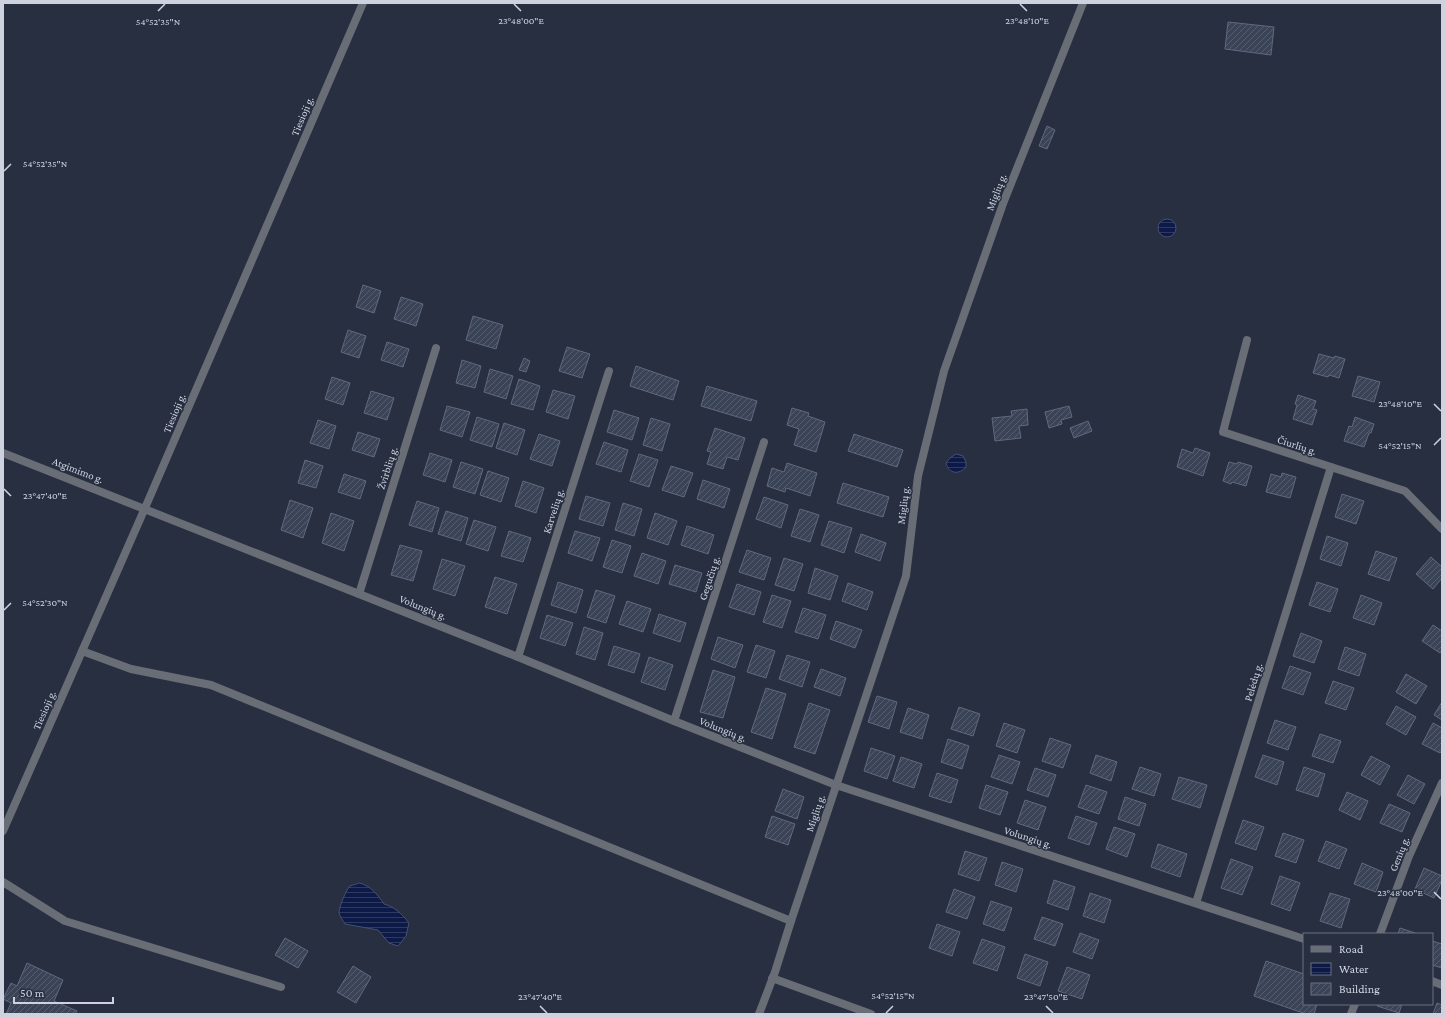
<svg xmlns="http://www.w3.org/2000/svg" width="1445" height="1017" font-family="'Crimson Pro',serif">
<defs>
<pattern id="water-rules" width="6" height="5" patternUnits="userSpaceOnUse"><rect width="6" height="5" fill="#0d1946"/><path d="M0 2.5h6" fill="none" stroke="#2f3a60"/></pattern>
<pattern id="building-hatch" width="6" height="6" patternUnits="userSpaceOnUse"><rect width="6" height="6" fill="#3b4357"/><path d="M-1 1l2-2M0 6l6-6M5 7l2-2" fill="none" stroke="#565d6f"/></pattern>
</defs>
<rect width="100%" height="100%" fill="#272f41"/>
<g fill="url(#water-rules)" stroke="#475074">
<circle cx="1167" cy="228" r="9"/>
<path d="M956 454 963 456 966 462V467C959 475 949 474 946 463L950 458Z"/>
<path d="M359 883C370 885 378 895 384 904 395 907 402 914 409 923L406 936 398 946 389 943 378 930 345 924C343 921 340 916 339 913 339 907 346 890 350 886 353 885 357 884 359 883Z"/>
</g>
<g fill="url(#building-hatch)" stroke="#60697e">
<path d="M1228 22 1274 27 1271 55 1225 49Z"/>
<path d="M1047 126 1055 130 1047 149 1039 146Z"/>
<path d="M363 285 381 291 374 313 356 307Z"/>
<path d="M401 297 423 304 416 326 394 319Z"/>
<path d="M473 316 503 325 496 349 466 340Z"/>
<path d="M348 330 366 336 359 358 341 352Z"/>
<path d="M387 342 409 349 403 367 381 360Z"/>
<path d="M567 347 590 354 582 378 559 371Z"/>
<path d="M1319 354 1334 358 1335 356 1345 359 1339 378 1329 375 1328 377 1313 373Z"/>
<path d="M524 358 530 361 526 372 519 370Z"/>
<path d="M462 360 481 366 475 388 456 383Z"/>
<path d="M636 366 679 381 673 400 630 386Z"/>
<path d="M490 369 513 376 506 399 484 392Z"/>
<path d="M1358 376 1380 382 1374 402 1352 396Z"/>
<path d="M332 377 350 383 343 405 325 399Z"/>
<path d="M519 379 540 386 533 410 511 404Z"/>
<path d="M707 386 757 401 751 421 701 406Z"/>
<path d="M553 390 575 396 568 419 546 412Z"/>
<path d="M371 391 394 398 387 420 364 413Z"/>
<path d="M1298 395 1316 401 1313 409 1317 410 1312 425 1293 419 1297 405 1295 404Z"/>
<path d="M447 406 470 412 462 437 440 430Z"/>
<path d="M1069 406 1072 417 1061 420 1062 424 1049 428 1045 412Z"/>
<path d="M792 408 809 413 808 416 825 422 816 452 794 445 799 429 787 425Z"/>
<path d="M1027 409 1028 425 1019 426 1021 438 995 441 992 418 1012 416 1011 411Z"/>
<path d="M614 410 639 418 632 440 607 432Z"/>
<path d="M477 417 499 424 492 447 470 440Z"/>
<path d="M1355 417 1374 424 1371 433H1369L1364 447 1344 441 1349 426 1352 427Z"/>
<path d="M651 418 670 424 662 451 643 445Z"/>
<path d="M318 420 336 426 329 449 310 443Z"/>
<path d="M1088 421 1092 431 1074 438 1070 428Z"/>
<path d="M504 423 525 430 517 455 496 448Z"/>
<path d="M715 428 745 438 738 460 727 457 723 469 707 464 711 452 707 451Z"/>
<path d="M358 432 380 439 374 457 352 450Z"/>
<path d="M539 434 560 441 552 466 530 459Z"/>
<path d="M854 434 903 450 897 467 848 451Z"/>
<path d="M604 442 628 450 621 472 596 464Z"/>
<path d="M1195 448 1210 453 1203 476 1177 467 1182 449 1193 453Z"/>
<path d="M430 453 452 460 445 482 423 475Z"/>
<path d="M639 454 658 460 649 487 630 481Z"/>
<path d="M305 460 323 466 316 488 298 483Z"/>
<path d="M461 462 483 469 475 494 453 487Z"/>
<path d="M1229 462 1237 464 1238 462 1252 466 1246 486 1232 482 1231 484 1223 481Z"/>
<path d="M787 463 817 473 810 496 786 488 785 492 767 486 772 468 784 472Z"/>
<path d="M671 466 693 473 684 497 662 490Z"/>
<path d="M488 471 509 478 501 502 480 495Z"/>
<path d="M1282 473 1296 477 1290 498 1266 492 1271 474 1281 477Z"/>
<path d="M344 474 366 481 360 499 338 492Z"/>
<path d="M703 480 730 489 724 508 697 499Z"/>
<path d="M523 481 544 488 536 513 515 506Z"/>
<path d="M843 483 889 497 883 517 837 503Z"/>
<path d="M1342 494 1364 501 1356 524 1335 517Z"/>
<path d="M586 496 610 503 603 526 579 519Z"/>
<path d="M764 497 788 505 781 528 756 519Z"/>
<path d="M290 500 313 508 303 538 281 530Z"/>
<path d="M417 501 439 508 432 532 409 525Z"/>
<path d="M623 503 642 509 634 536 615 530Z"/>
<path d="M800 509 819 515 810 542 791 536Z"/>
<path d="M446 511 468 518 461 541 438 534Z"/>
<path d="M331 513 354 521 344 551 322 543Z"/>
<path d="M655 513 677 521 668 545 647 538Z"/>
<path d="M474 520 496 527 488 551 466 544Z"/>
<path d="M829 521 852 528 844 553 821 545Z"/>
<path d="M687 526 714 535 708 554 681 545Z"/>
<path d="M509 531 531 538 523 562 501 556Z"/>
<path d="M575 531 600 538 592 561 568 553Z"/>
<path d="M861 534 886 543 880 561 855 552Z"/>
<path d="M1327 536 1348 543 1341 566 1320 559Z"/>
<path d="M612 540 631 546 622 573 603 567Z"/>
<path d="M400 545 422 551 413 581 391 575Z"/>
<path d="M747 550 771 558 764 580 739 572Z"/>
<path d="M1376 551 1397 558 1389 581 1368 574Z"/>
<path d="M642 553 666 561 658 584 634 576Z"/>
<path d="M1431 557 1442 567V578L1433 589 1416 574Z"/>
<path d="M784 558 803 564 794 591 775 585Z"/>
<path d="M442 559 465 566 455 596 433 589Z"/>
<path d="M675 565 702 573 696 592 669 584Z"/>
<path d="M815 568 838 576 830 600 808 593Z"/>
<path d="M495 577 517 584 507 614 485 607Z"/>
<path d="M558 582 583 590 576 613 551 605Z"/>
<path d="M1317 582 1338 589 1330 612 1309 605Z"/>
<path d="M848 583 873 592 867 610 842 601Z"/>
<path d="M737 584 761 592 754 615 729 607Z"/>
<path d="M596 590 615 596 606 623 587 617Z"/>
<path d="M772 595 791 601 782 628 763 622Z"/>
<path d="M1361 595 1382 603 1374 625 1353 618Z"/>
<path d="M627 601 651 609 643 632 619 624Z"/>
<path d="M803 608 826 615 818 639 795 632Z"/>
<path d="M659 614 686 623 680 642 653 633Z"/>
<path d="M547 615 573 623 565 646 540 638Z"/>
<path d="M836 621 862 630 855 648 830 639Z"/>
<path d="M1433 625 1442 631V650L1440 653 1422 641Z"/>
<path d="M584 627 603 633 595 660 576 654Z"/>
<path d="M1301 633 1322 641 1314 663 1293 656Z"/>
<path d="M718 637 743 645 735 668 711 659Z"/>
<path d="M756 645 775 651 766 678 747 672Z"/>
<path d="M614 646 640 654 634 673 608 665Z"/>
<path d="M1345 647 1366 654 1359 676 1338 669Z"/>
<path d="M787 655 810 662 802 687 779 679Z"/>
<path d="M649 657 673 665 665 690 641 682Z"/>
<path d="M1290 666 1311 673 1303 695 1282 688Z"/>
<path d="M821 669 846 678 840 696 814 687Z"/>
<path d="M713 670 735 677 723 718 700 712Z"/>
<path d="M1406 674 1427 686 1416 704 1396 692Z"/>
<path d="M1333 681 1354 688 1346 710 1325 703Z"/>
<path d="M766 688 786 694 772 739 751 732Z"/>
<path d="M877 696 897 702 889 729 868 722Z"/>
<path d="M1442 702V720L1434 715Z"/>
<path d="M809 703 830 710 815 754 794 747Z"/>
<path d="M1396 706 1416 717 1406 735 1386 724Z"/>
<path d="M959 707 980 714 973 736 951 729Z"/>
<path d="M908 708 929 715 922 739 900 732Z"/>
<path d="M1275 720 1296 727 1288 750 1267 743Z"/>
<path d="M1004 723 1025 730 1017 753 996 746Z"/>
<path d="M1433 723 1442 728V750L1440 753 1422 744Z"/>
<path d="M1320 734 1341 741 1333 763 1312 756Z"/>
<path d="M1050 738 1071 745 1063 768 1042 761Z"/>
<path d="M948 739 969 746 962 769 941 762Z"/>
<path d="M871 748 895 756 887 779 864 771Z"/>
<path d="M999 755 1020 762 1012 784 991 777Z"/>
<path d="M1096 755 1117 762 1111 781 1090 773Z"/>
<path d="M1263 755 1284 762 1277 785 1255 777Z"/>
<path d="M1371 756 1390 766 1380 785 1361 775Z"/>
<path d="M901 757 922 764 914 788 893 781Z"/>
<path d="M1140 767 1161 774 1154 796 1132 789Z"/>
<path d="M1304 767 1325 774 1318 797 1296 790Z"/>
<path d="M1035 768 1056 775 1048 797 1027 790Z"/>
<path d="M937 773 958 780 951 803 929 796Z"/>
<path d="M1408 775 1425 784 1414 804 1397 795Z"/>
<path d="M1179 777 1207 785 1200 808 1172 799Z"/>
<path d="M986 785 1008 792 1000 815 979 808Z"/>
<path d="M1086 785 1107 792 1099 814 1078 807Z"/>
<path d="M783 789 804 797 797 819 775 811Z"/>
<path d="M1347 792 1368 801 1360 820 1339 810Z"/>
<path d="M1125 797 1146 804 1139 826 1118 819Z"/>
<path d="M1025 800 1046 807 1038 830 1017 823Z"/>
<path d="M1389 804 1410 813 1402 832 1380 823Z"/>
<path d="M772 816 795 824 788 845 765 837Z"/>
<path d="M1076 816 1097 823 1089 845 1068 838Z"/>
<path d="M1243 820 1264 827 1256 850 1235 843Z"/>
<path d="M1114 827 1135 834 1127 857 1106 849Z"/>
<path d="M1283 833 1304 840 1296 863 1275 856Z"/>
<path d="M1326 841 1347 849 1339 869 1318 861Z"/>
<path d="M1158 844 1187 854 1180 877 1151 867Z"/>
<path d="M965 851 987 858 979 881 958 874Z"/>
<path d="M1231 859 1253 867 1242 895 1221 888Z"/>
<path d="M1002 862 1023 869 1016 892 995 885Z"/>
<path d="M1362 863 1383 872 1376 892 1354 884Z"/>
<path d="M1424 868 1442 876V880L1434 898 1415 889Z"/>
<path d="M1280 876 1300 883 1290 911 1271 904Z"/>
<path d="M1054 880 1075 887 1068 910 1047 903Z"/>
<path d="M954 889 975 897 967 919 946 912Z"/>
<path d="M1090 893 1111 900 1104 923 1083 916Z"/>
<path d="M1330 893 1350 899 1341 928 1320 921Z"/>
<path d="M991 901 1012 908 1004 931 983 924Z"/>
<path d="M1042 917 1063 924 1055 946 1034 939Z"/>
<path d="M937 924 960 932 952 956 929 948Z"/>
<path d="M1400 928 1418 934H1398Z"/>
<path d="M1080 933 1099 940 1092 959 1073 952Z"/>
<path d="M285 938 308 951 298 968 275 955Z"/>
<path d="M982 939 1005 947 997 971 973 963Z"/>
<path d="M1432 941 1442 944V968L1432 965Z"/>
<path d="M1025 954 1048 962 1040 986 1017 978Z"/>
<path d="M1266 961 1304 974V1004H1317L1314 1014H1306L1254 996Z"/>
<path d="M27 963 63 980 54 1001 77 1011 75 1014H6L11 1003 3 999 11 983 17 986Z"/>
<path d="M353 966 371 977 356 1003 337 992Z"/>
<path d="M1067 967 1090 975 1082 999 1058 991Z"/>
<path d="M1437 1003 1442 1005V1014H1433Z"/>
<path d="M1378 1004H1402L1399 1013 1377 1006Z"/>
</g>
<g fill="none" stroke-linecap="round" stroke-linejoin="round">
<g stroke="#696d76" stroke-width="8">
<path d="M1247 340 1223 432 1405 491 1442 529"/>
<path d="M3 453 518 657 674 721 836 785 1304 939"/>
<path d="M359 594 436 348"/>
<path d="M82 651 131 669 211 685 791 921"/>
<path d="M518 657 609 371"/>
<path d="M674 721 764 442"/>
<path d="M3 831 145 508 363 3"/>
<path d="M3 882 65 921 281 987"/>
<path d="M1196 903 1331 467"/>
<path d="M1380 934 1409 856 1442 783"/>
<path d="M772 978 871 1014"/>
<path d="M1432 981 1442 985"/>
<path d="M759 1014 775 972 791 921 906 576 918 476 944 371 1004 201 1083 3"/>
<path d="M1351 1014 1355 1004"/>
</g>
</g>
<path fill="none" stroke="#cdd2de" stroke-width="1.5" d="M514 4 521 11M1020 4 1027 11M158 11 165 4M4 171 11 164M1434 404 1441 411M1434 445 1441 438M4 489 11 496M4 610 11 603M1434 892 1441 899M540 1006 547 1013M1046 1006 1053 1013M886 1013 893 1006"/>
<g text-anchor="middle" stroke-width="3" stroke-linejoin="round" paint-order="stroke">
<g font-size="11" fill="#cdd2de" stroke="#272f41">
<text transform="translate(302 116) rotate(-67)" y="4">Tiesioji g.</text>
<text transform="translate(996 192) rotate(-69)" y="4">Miglių g.</text>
<text transform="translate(174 413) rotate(-67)" y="4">Tiesioji g.</text>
<text transform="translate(1297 445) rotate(18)" y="4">Čiurlių g.</text>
<text transform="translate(387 468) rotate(-72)" y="4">Žvirblių g.</text>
<text transform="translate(78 470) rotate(21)" y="4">Atgimimo g.</text>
<text transform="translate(903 505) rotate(-83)" y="4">Miglių g.</text>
<text transform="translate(553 511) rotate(-72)" y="4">Karvelių g.</text>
<text transform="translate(709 578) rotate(-72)" y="4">Gegučių g.</text>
<text transform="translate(423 607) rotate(22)" y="4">Volungių g.</text>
<text transform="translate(1253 682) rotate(-73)" y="4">Pelėdų g.</text>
<text transform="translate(44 710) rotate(-66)" y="4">Tiesioji g.</text>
<text transform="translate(723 729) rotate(22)" y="4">Volungių g.</text>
<text transform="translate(815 813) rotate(-71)" y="4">Miglių g.</text>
<text transform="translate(1028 837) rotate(18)" y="4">Volungių g.</text>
<text transform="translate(1399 854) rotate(-68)" y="4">Genių g.</text>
</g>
</g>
<g font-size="10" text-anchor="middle" fill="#cdd2de" stroke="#272f41" stroke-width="3" stroke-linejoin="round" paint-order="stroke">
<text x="521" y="24">23°48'00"E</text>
<text x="1027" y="24">23°48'10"E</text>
<text x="158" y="25">54°52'35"N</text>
<text x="45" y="167">54°52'35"N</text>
<text x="1400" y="407">23°48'10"E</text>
<text x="1400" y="449">54°52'15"N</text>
<text x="45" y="499">23°47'40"E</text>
<text x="45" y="606">54°52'30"N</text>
<text x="1400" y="896">23°48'00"E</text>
<text x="893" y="999">54°52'15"N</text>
<text x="540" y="1000">23°47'40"E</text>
<text x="1046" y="1000">23°47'50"E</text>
</g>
<rect width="1445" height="1017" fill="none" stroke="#cdd2de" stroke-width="8"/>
<rect x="1303" y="933" width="130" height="72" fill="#272f41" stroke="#697080"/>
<rect x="1311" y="946" width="20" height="6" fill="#696d76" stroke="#697080"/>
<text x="1339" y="953" font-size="12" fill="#cdd2de">Road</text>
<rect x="1311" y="963" width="20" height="12" fill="url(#water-rules)" stroke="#697080"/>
<text x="1339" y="973" font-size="12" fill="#cdd2de">Water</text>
<rect x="1311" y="983" width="20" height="12" fill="url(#building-hatch)" stroke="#697080"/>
<text x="1339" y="993" font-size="12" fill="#cdd2de">Building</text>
<path d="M14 997v6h99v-6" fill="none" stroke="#cdd2de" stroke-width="2"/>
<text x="20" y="997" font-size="12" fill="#cdd2de" stroke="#272f41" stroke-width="3" paint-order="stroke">50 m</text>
</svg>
